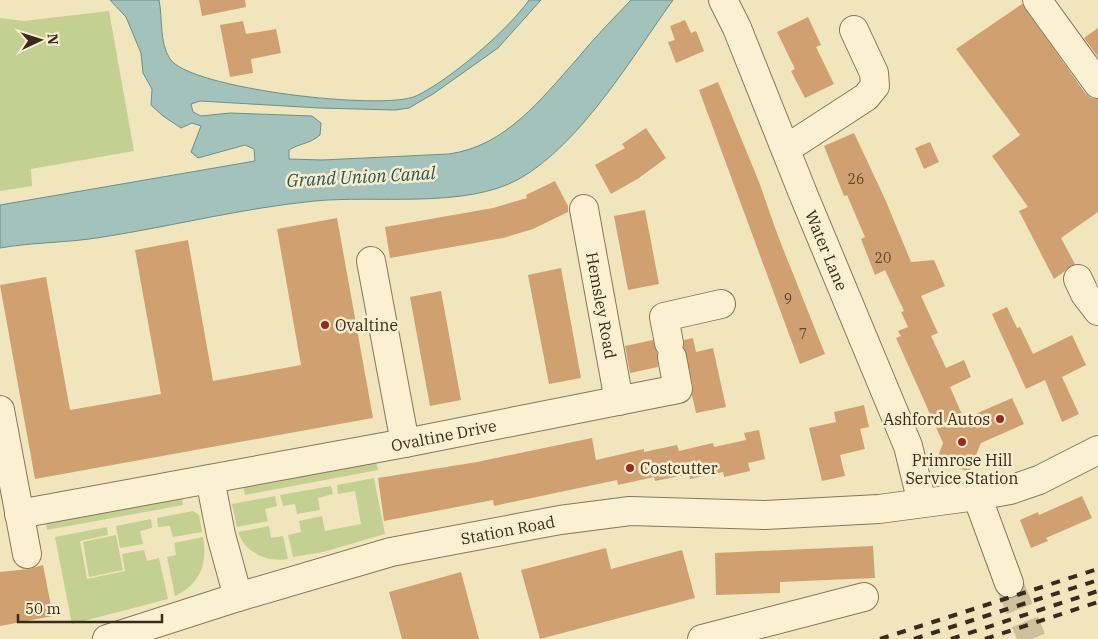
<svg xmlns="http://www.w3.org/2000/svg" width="1098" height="639" font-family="'IBM Plex Serif',serif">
<rect width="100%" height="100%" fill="#f1e5be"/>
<g fill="#c4cf92">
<path d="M109 11 134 151 31 169 32 186 0 191V18L24 21Z"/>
<path d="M375 456 378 470 245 495 242 481Z"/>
<path d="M374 478 385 534 323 552 293 557 288 535 301 532 299 521 322 516 325 531 361 524 355 491 338 494 337 485Z"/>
<path d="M331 486 333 494 318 498 320 510 297 514 295 504 283 506 280 495Z"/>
<path d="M181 493 183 505 47 530 45 518Z"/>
<path d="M275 496 277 506 265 509 268 521 237 527 232 504Z"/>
<path d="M193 511 199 515 202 532 173 537 170 526 158 527 157 518Z"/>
<path d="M151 519 152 528 140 531 143 544 120 548 116 526Z"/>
<path d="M269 526 271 538 283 536 288 559C267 562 245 553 238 532Z"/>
<path d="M107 527 108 535 80 541 87 579 125 571 122 554 144 550 147 561 159 558 168 599 72 624 55 537Z"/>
<path d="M116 535 123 570 89 577 83 542Z"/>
<path d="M203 537C208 564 200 584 175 596L167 557 176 555 174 543Z"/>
</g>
<path fill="#a2c2bb" stroke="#699089" d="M110 0H159C163 19 159 42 170 59 190 89 384 111 416 96 450 80 508 30 529 0H541L498 48 433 94 409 108 395 110 319 108 200 101 191 104 193 112 201 116 230 113 312 116 321 123 320 135C310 144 300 143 289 150V159L322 160 449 154C506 146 541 99 577 59 594 38 613 19 631 0H673C632 57 581 144 519 179 465 209 375 195 315 201 243 208 173 226 103 237 68 243 34 242 0 248V205L255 161 254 149 245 145 198 158 191 152 201 126 192 123 181 128 163 116 151 105 152 89 143 73 141 53 126 17Z"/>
<g fill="#d1a071">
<path d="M199 0H245L246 7 202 16Z"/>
<path d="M1022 4 1085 93 1091 98 1098 99V212L1061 238 1075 264 1054 279 1019 211 1028 207 992 156 1020 135 956 49Z"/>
<path d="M808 17 821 45 816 47 834 84 805 98 791 71 795 69 777 32Z"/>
<path d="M685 20 691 33 696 31 704 51 676 63 668 42 675 40 670 26Z"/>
<path d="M243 21 246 34 276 29 281 53 251 59 253 73 230 77 220 25Z"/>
<path d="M1098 28V57L1084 38Z"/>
<path d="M718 82 759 182 778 236 825 354 800 364 699 90Z"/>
<path d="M646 128 666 158 639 178 611 194 595 165 625 148 622 144Z"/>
<path d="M854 133 885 199 911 262 934 260 945 286 921 296 938 333 931 336 946 368 964 360 971 377 950 387 964 419 1012 398 1024 424 981 443 969 472 937 459 943 443 896 338 901 336 898 331 908 327 901 312 904 311 885 270 875 275 861 239 865 237 847 195 844 196 824 146Z"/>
<path d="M930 142 939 162 924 169 915 148Z"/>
<path d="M555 181 568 206V212L533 229 503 238 390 258 385 227 493 208 527 198 526 195Z"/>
<path d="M645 210 659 284 628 290 614 216Z"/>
<path d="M337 218 373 418 35 479 0 285 46 277 70 410 161 394 135 250 188 240 213 381 301 365 277 229Z"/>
<path d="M561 268 581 378 549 384 528 275Z"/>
<path d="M441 291 461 400 430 406 410 297Z"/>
<path d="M1007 307 1017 328 1020 327 1033 354 1072 335 1086 365 1062 377 1079 414 1062 422 1045 380 1026 389 992 314Z"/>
<path d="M693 338 696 352 713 348 726 407 696 413 692 395 693 386 684 347V340Z"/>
<path d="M653 340 657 353 658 367 630 373 625 346Z"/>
<path d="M864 405 869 427 860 429 865 449 840 455 845 476 822 481 809 428 836 422 834 412Z"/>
<path d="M759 430 765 459 748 463 750 471 724 477 723 472 690 479 689 474 655 481 654 477 618 485 617 480 494 506 493 500 384 521 378 478 477 462 592 438 596 460 644 449V452L677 445 679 451 713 443 714 447 746 440 744 433Z"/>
<path d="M1082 496 1092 518 1046 538 1048 541 1031 548 1020 520 1038 512 1039 515Z"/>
<path d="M873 546 875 578 780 582V593L716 595 715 553Z"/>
<path d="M606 548 611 569 682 550 695 598 540 639 521 570Z"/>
<path d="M43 565 53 616 0 626V572L29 569Z"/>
<path d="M461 572 479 639H402L389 592Z"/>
</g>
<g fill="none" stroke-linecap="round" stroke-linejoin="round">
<path stroke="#ccc09d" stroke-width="28" stroke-dasharray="28 14" stroke-linecap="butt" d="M1009 583 1032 639"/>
<g stroke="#8a7556" stroke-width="30">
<g id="minor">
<path id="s1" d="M723 0 737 28 804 196 908 446 922 503"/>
<path d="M1037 0 1098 84"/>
<path d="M786 149 866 97 875 86 874 73 854 30"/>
<path id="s2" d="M584 209 619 401"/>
<path d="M371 261 405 443"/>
<path d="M1078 279 1085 294 1098 311"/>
<path d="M669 343 664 317 721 304"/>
<path d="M0 410 27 554"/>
<path d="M210 479 221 535 238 597"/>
<path d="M977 496 1009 583"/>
<path id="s3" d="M19 514 405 443 678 389 672 357"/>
<path id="s4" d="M107 639 238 597 391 552 560 520 630 511 765 515 879 509 977 496 1010 490 1039 480 1098 450"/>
<path d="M702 639 864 597"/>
</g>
</g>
<use href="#minor" stroke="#fbf1d2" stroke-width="28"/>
<g stroke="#382b1b" stroke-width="4" stroke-dasharray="9 9" stroke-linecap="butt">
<path d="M880 639 1098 569"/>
<path d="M914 639 1098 580"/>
<path d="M951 639 1098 591"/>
<path d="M985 639 1098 602"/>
</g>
</g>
<g fill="#9d2922" stroke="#f8eece" stroke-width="2">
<circle cx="325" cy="325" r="5"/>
<circle cx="1000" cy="419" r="5"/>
<circle cx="962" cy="442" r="5"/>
<circle cx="630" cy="468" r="5"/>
</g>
<g text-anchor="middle" stroke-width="5" stroke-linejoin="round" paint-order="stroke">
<g font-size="14" fill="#5e4830">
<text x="856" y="184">26</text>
<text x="883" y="263">20</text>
<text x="788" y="304">9</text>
<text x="803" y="339">7</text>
</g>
<g font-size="16" fill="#382b1b" stroke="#f8eece">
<text dy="6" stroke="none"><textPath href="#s1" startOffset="271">Water Lane</textPath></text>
<text dy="6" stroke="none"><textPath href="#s2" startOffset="98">Hemsley Road</textPath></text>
<text dy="6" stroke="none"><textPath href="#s3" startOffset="432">Ovaltine Drive</textPath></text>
<text dy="6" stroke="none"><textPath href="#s4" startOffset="416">Station Road</textPath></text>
</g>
<g font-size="16" fill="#382b1b" stroke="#f8eece" text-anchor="start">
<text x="335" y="331">Ovaltine</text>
<text x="990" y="425" text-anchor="end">Ashford Autos</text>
<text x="962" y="466" text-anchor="middle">Primrose Hill<tspan x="962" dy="18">Service Station</tspan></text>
<text x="640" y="474">Costcutter</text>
</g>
<g font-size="18" font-style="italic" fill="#295959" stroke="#f8eece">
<text transform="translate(361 177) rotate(-3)" y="6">Grand Union Canal</text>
</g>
</g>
<g transform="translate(40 40) rotate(86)" stroke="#f8eece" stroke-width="4" paint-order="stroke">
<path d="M0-4L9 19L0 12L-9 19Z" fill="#382b1b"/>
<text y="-8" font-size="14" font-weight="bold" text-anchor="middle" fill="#382b1b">N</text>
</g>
<path d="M18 614v8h144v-8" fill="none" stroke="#382b1b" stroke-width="2.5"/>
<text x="25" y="614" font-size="15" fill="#382b1b" stroke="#f8eece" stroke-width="4" paint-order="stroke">50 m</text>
</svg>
